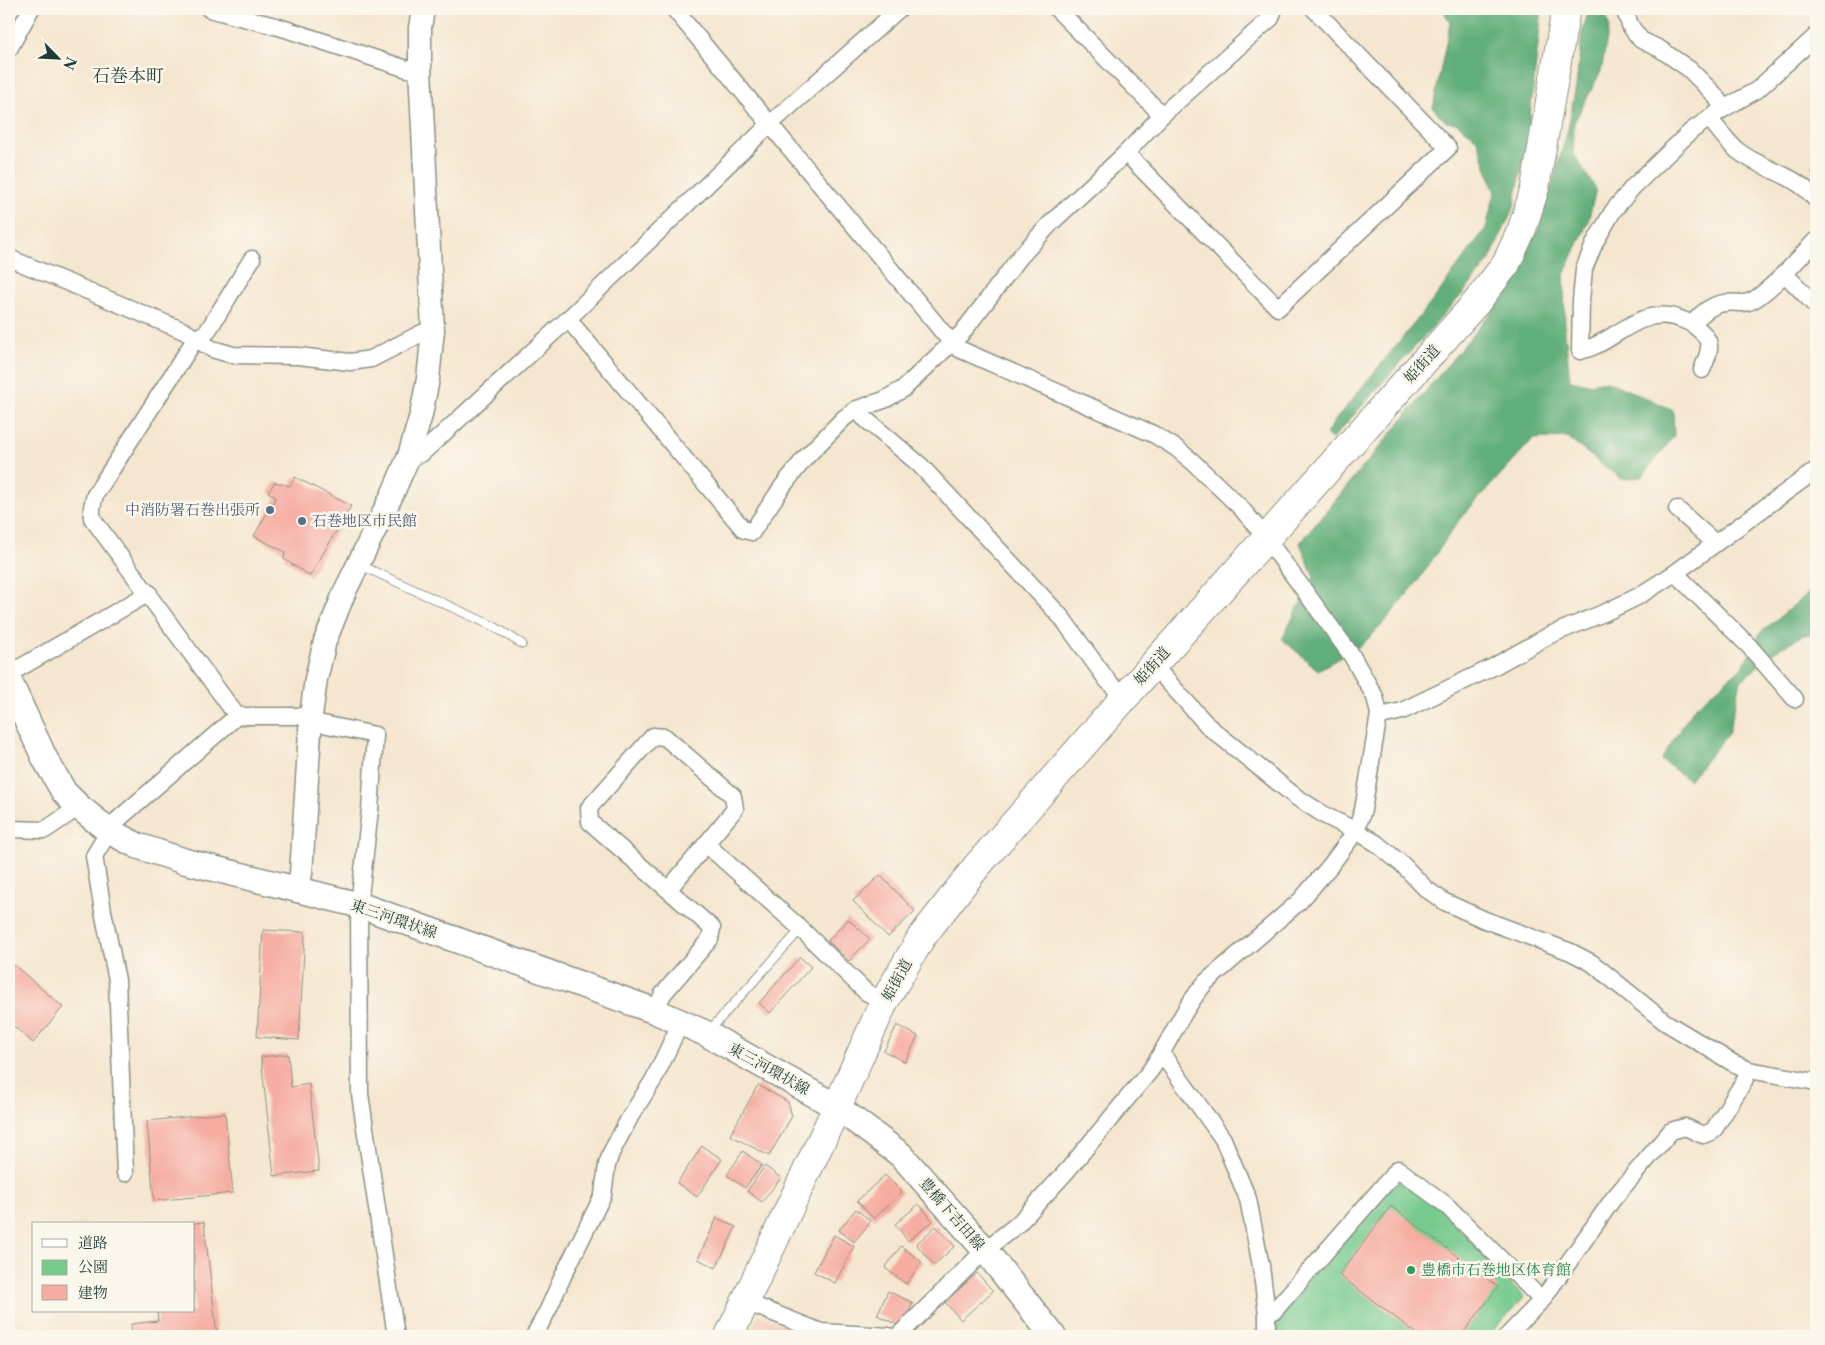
<svg xmlns="http://www.w3.org/2000/svg" width="1825" height="1345" font-family="'Libre Caslon Text','Noto Serif JP',serif">
<rect width="100%" height="100%" fill="#fbf7ec"/>
<filter id="ink" filterUnits="userSpaceOnUse"><feTurbulence type="fractalNoise" baseFrequency=".02" numOctaves="2"/><feDisplacementMap in="SourceGraphic" scale="10" xChannelSelector="R" yChannelSelector="G"/><feConvolveMatrix kernelMatrix="1 2 1 2 8 2 1 2 1" color-interpolation-filters="sRGB"/></filter>
<filter id="wash" filterUnits="userSpaceOnUse"><feTurbulence type="fractalNoise" baseFrequency=".0096" numOctaves="4" result="noise"/><feDisplacementMap in="SourceGraphic" scale="20" xChannelSelector="R" yChannelSelector="G"/><feGaussianBlur stdDeviation="1.12" result="paint"/><feColorMatrix in="noise" values="0 0 0 0 0 0 0 0 0 0 0 0 0 0 0 0 0 1.4 0 .05"/><feComposite in="paint" operator="in"/></filter>
<g filter="url(#wash)">
<rect width="100%" height="100%" fill="#f5e6cf"/>
<path fill="#f5d3c2" d="M759 1315 810 1336H749Z"/>
<path fill="#77ca8e" stroke="#4b8461" d="M1400 1177 1441 1209 1524 1298 1494 1329 1490 1336H1271L1272 1320Z"/>
<g fill="#61ae79" stroke="#407656">
<path d="M1443 9H1542L1527 142 1514 207 1489 261 1465 291 1332 439 1326 434 1337 418 1434 299 1486 228 1495 193 1477 139 1457 123 1446 122 1433 108 1450 23Z"/>
<path d="M1589 9H1605L1609 27 1601 71 1574 123 1573 153 1596 189 1588 222 1564 275 1565 332 1570 380 1588 384 1607 381 1673 410 1674 436 1642 477 1622 479 1566 437 1533 439 1459 520 1418 581 1383 624 1362 645 1318 670 1282 639 1314 577 1300 543 1494 309 1539 228 1567 134 1576 86 1582 34Z"/>
<path d="M1816 587V635H1803L1775 651 1741 681 1728 734 1689 780 1661 760 1693 709 1742 667 1761 632Z"/>
</g>
<g id="blocks">
<g fill="#f6aca1">
<path d="M295 477 351 506 310 576 284 559 285 552 254 536 276 497 268 492 275 482 290 486Z"/>
<path d="M880 875 915 911 888 937 853 901Z"/>
<path d="M848 919 870 939 849 961 828 941Z"/>
<path d="M263 930 305 932 299 1040 257 1037Z"/>
<path d="M800 957 811 967 770 1013 759 1003Z"/>
<path d="M14 965 63 1007 33 1043 9 1022V971Z"/>
<path d="M897 1025 918 1036 905 1062 884 1051Z"/>
<path d="M288 1054 291 1087 309 1084 319 1171 274 1176 261 1057Z"/>
<path d="M758 1085 788 1102 792 1116 769 1156 730 1135Z"/>
<path d="M225 1113 233 1193 154 1201 147 1121Z"/>
<path d="M702 1146 722 1159 697 1197 677 1183Z"/>
<path d="M743 1151 762 1165 745 1188 727 1175Z"/>
<path d="M765 1166 781 1178 762 1202 747 1191Z"/>
<path d="M885 1175 902 1192 874 1219 857 1201Z"/>
<path d="M919 1204 933 1221 908 1241 895 1224Z"/>
<path d="M1391 1206 1498 1287 1461 1336H1420L1339 1275Z"/>
<path d="M856 1209 871 1221 854 1242 839 1230Z"/>
<path d="M717 1218 736 1227 716 1268 698 1259Z"/>
<path d="M204 1222 217 1336H132L131 1324 158 1321 157 1311H194V1223Z"/>
<path d="M936 1226 955 1246 934 1265 916 1244Z"/>
<path d="M834 1235 854 1246 835 1283 814 1272Z"/>
<path d="M901 1246 922 1262 906 1284 885 1268Z"/>
<path d="M977 1273 993 1291 961 1320 945 1302Z"/>
<path d="M888 1291 913 1303 902 1327 877 1315Z"/>
</g>
</g>
</g>
<g filter="url(#ink)">
<use href="#blocks" fill-opacity="0" stroke="#8a9282" stroke-width="1"/>
<g fill="none" stroke-linecap="round" stroke-linejoin="round">
<g stroke="#8a9282" stroke-width="10">
<g id="lane">
<path d="M360 565 495 627 522 644"/>
<path d="M709 1031 801 929"/>
</g>
</g>
<g stroke="#8a9282" stroke-width="19">
<g id="street">
<path d="M209 9 279 27 407 69H420"/>
<path d="M674 9 951 342 959 349 1153 434 1176 448 1193 462 1241 508 1266 538 1352 656 1375 697 1379 714 1363 810 1356 831 1330 866 1300 901 1206 982C1183 1008 1170 1042 1150 1071L1066 1172 1018 1224 985 1250 898 1336"/>
<path d="M1057 9 1162 115"/>
<path d="M1624 9 1631 27 1641 40 1660 49 1689 69 1715 95 1723 109"/>
<path d="M9 49 31 9"/>
<path d="M1709 118C1718 129 1727 142 1738 151 1762 170 1797 174 1816 200"/>
<path d="M1126 153 1278 308 1448 148 1314 9"/>
<path d="M9 258 184 331 212 349 233 355 298 356 350 362 371 359 422 333 433 330"/>
<path d="M1784 273 1816 306"/>
<path d="M568 319 744 530 752 532 782 487 805 458 844 418 857 409 884 400 903 389 962 333 1020 257 1050 224 1126 153 1162 115 1271 18 1274 9"/>
<path d="M1693 324C1700 314 1712 304 1725 303 1739 301 1744 307 1758 297 1779 282 1798 259 1816 240"/>
<path d="M1702 370C1710 350 1715 342 1696 327 1692 323 1688 322 1683 320 1641 302 1616 343 1580 351L1581 301 1584 269 1595 242 1613 211 1633 187 1691 131 1723 109 1757 90 1816 36"/>
<path d="M857 409 863 417 920 465 1062 618 1107 680 1124 698"/>
<path d="M409 456 421 454 568 319 770 124 899 9"/>
<path d="M1677 509 1715 543"/>
<path d="M1675 573 1749 646 1795 699"/>
<path d="M1153 665 1209 727 1296 797 1326 816 1356 831 1376 843 1403 865 1426 889 1445 902 1485 920 1571 952 1592 963 1665 1022 1733 1063 1749 1070 1816 1082"/>
<path d="M9 674 149 593"/>
<path d="M1379 714 1385 715 1402 711 1493 667 1550 635 1606 612 1637 597 1675 573 1816 470"/>
<path d="M237 716 92 518V507L95 495 196 338 207 332 252 259"/>
<path d="M311 723 323 724 375 735 370 810 359 905 360 1094 396 1336"/>
<path d="M9 829 45 830 79 807"/>
<path d="M669 889 706 844 801 929 866 992 884 1002"/>
<path d="M655 1011 663 994 710 939 712 928 590 822 589 808 653 736 665 737 733 796 735 809 706 844"/>
<path d="M1162 1054 1223 1139 1248 1199 1261 1266 1267 1314V1336"/>
<path d="M125 1173 117 980 103 911 94 856 114 823 237 716H311"/>
<path d="M746 1302 821 1332 889 1336"/>
<path d="M1267 1314 1274 1311 1398 1169 1445 1204 1542 1300"/>
<path d="M534 1336 548 1310 563 1276 603 1195 607 1165 611 1153 630 1117 654 1079 681 1022"/>
<path d="M1507 1336 1542 1300 1613 1199 1671 1131 1685 1127 1703 1135 1713 1131 1743 1083 1749 1070"/>
</g>
</g>
<g stroke="#8a9282" stroke-width="25">
<path id="secondary" d="M297 891 301 874 311 716 316 679 325 641 345 591 392 495 409 456 421 415 428 379 433 330 420 69V28L423 9"/>
</g>
<g stroke="#8a9282" stroke-width="28">
<path id="primary" d="M9 681 45 759 64 792 79 807 109 831 138 846 184 861 359 905 655 1011 707 1034 837 1107 901 1155 985 1250 1053 1336"/>
</g>
<g stroke="#8a9282" stroke-width="30">
<path id="highway" d="M729 1336 837 1107 884 1002 921 938 977 866 1153 665 1476 303 1506 264 1522 229 1535 188 1566 9"/>
</g>
<path stroke="#8a9282" stroke-width="3" stroke-dasharray="1 4" stroke-linecap="butt" d="M1812 173 1816 168"/>
<use href="#lane" stroke="#fff" stroke-width="8"/>
<use href="#street" stroke="#fff" stroke-width="16"/>
<use href="#secondary" stroke="#fff" stroke-width="22"/>
<use href="#primary" stroke="#fff" stroke-width="25"/>
<use href="#highway" stroke="#fff" stroke-width="28"/>
</g>
</g>
<g fill="#5c6f8a" stroke="#fbf7ec" stroke-width="2">
<circle cx="270" cy="510" r="5"/>
<circle cx="302" cy="521" r="5"/>
</g>
<circle fill="#2e9e5b" stroke="#fbf7ec" stroke-width="2" cx="1411" cy="1270" r="5"/>
<g text-anchor="middle" stroke-width="5" stroke-linejoin="round" paint-order="stroke">
<g font-size="15" fill="#1f3d34" stroke="#fbf7ec">
<text transform="translate(1422 364) rotate(-48)" y="5">姫街道</text>
<text transform="translate(1152 666) rotate(-48)" y="5">姫街道</text>
<text transform="translate(394 919) rotate(19)" y="5">東三河環状線</text>
<text transform="translate(897 980) rotate(-61)" y="5">姫街道</text>
<text transform="translate(769 1069) rotate(29)" y="5">東三河環状線</text>
<text transform="translate(952 1214) rotate(49)" y="5">豊橋下吉田線</text>
</g>
<g font-size="15" fill="#4e5e75" stroke="#fbf7ec" text-anchor="end">
<text x="260" y="515">中消防署石巻出張所</text>
<text x="312" y="526" text-anchor="start">石巻地区市民館</text>
</g>
<g font-size="15" fill="#27864d" stroke="#fbf7ec" text-anchor="start">
<text x="1421" y="1275">豊橋市石巻地区体育館</text>
</g>
<g font-size="18" fill="#1f3d34" stroke="#fbf7ec">
<text x="128" y="82">石巻本町</text>
</g>
</g>
<rect width="1825" height="1345" fill="none" stroke="#fbf7ec" stroke-width="30"/>
<rect x="32" y="1222" width="162" height="90" fill="#fbf7ec" stroke="#a3ada2"/>
<rect x="42" y="1239" width="25" height="8" fill="#ffffff" stroke="#a3ada2"/>
<text x="78" y="1248" font-size="15" fill="#1f3d34">道路</text>
<rect x="42" y="1260" width="25" height="15" fill="#77ca8e" stroke="#a3ada2"/>
<text x="78" y="1272" font-size="15" fill="#1f3d34">公園</text>
<rect x="42" y="1285" width="25" height="15" fill="#f6aca1" stroke="#a3ada2"/>
<text x="78" y="1298" font-size="15" fill="#1f3d34">建物</text>
<g transform="translate(58 58) rotate(114)" stroke="#fbf7ec" stroke-width="4" paint-order="stroke">
<path d="M0-4L9 19L0 12L-9 19Z" fill="#1f3d34"/>
<text y="-8" font-size="14" font-weight="bold" text-anchor="middle" fill="#1f3d34">N</text>
</g>
</svg>
